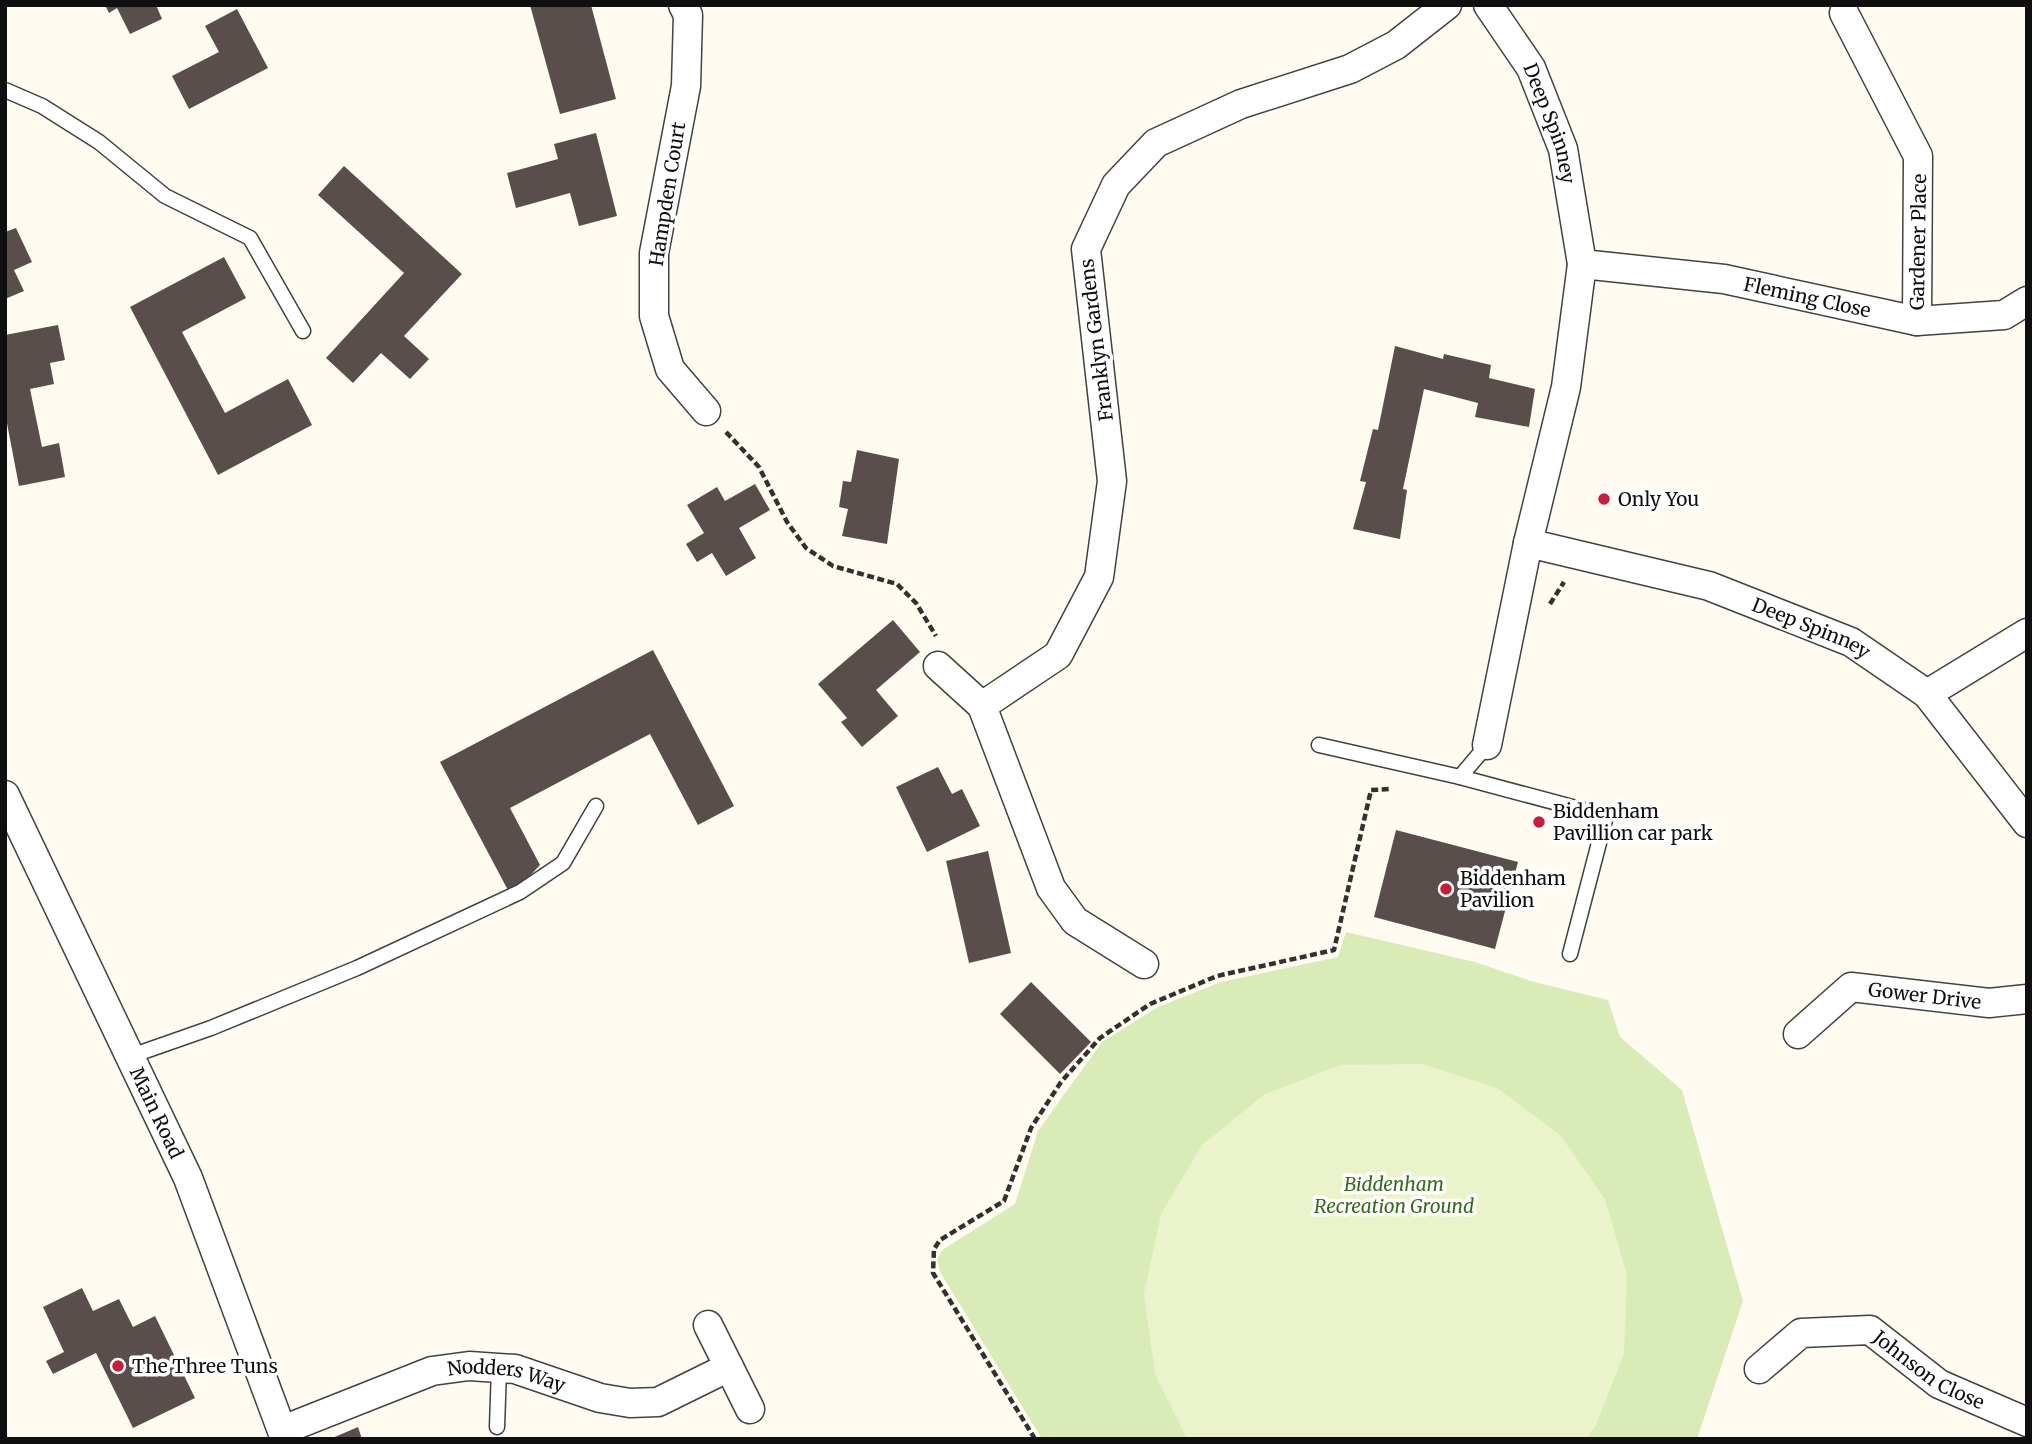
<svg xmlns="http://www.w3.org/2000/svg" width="2032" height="1444" font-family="Merriweather,serif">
<rect width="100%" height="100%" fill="#fffbf1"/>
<path fill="#d9ecb8" d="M1346 932 1475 962 1534 982 1608 1000 1620 1037 1682 1090 1743 1301 1697 1439H1042L940 1272 937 1260 942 1250 1015 1204 1038 1131 1102 1042 1158 1007 1221 982 1338 957Z"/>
<path fill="#eaf3ca" d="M1422 1064 1497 1088 1560 1135 1605 1199 1627 1275 1624 1354 1595 1427 1586 1439H1187L1155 1374 1144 1294 1161 1214 1202 1145 1265 1094 1341 1065Z"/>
<g fill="#594e4b">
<path d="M105 5H156L162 19 130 34 117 8 109 13Z"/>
<path d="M530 5H591L616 99 560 114Z"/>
<path d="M237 9 268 68 189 109 172 76 219 52 205 26Z"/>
<path d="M596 133 617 216 579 226 570 193 516 208 507 173 558 159 554 144Z"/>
<path d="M344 166 462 274 404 336 429 359 410 379 381 353 353 383 326 358 404 273 318 195Z"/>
<path d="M16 228 32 262 14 270 24 291 5 299V232Z"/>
<path d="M224 257 246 298 182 332 225 413 288 379 312 425 218 475 130 307Z"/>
<path d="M58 325 65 360 50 363 54 384 30 389 42 447 59 443 65 477 19 486 5 413V335Z"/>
<path d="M1395 346 1443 359 1444 354 1491 365 1489 378 1535 389 1529 427 1475 417 1478 403 1424 389 1403 489 1407 490 1400 539 1353 529 1366 482 1360 481 1373 429 1378 430Z"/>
<path d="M857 450 899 459 887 544 842 536 848 509 839 507 843 481 851 482Z"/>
<path d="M755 484 770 510 739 528 756 558 726 576 712 553 697 562 686 544 704 533 687 505 717 487 725 501Z"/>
<path d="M893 620 920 652 876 690 898 716 862 747 841 722 847 718 818 684Z"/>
<path d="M653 650 734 806 698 825 650 734 510 808 540 865 511 896 440 762Z"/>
<path d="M938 767 952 794 962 789 980 826 927 852 896 787Z"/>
<path d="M1396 830 1518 862 1495 949 1374 917Z"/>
<path d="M988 851 1011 953 969 963 946 861Z"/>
<path d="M1031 982 1091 1042 1060 1074 1000 1014Z"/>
<path d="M82 1288 93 1311 119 1299 133 1327 155 1316 195 1398 133 1428 96 1353 53 1374 46 1361 64 1352 43 1307Z"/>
<path d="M358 1427 362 1439H330Z"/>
</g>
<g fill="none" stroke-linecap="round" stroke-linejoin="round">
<g stroke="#424242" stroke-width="17">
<g id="service">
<path d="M5 90 42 106 99 142 165 196 250 238 303 331"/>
<path d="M1319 745 1460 777 1487 745"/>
<path d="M1460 777 1606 816 1570 954"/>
<path d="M131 1056 211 1028 357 968 520 892 563 863 596 806"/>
<path d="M497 1427 499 1368"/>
</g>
</g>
<g stroke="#424242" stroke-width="31">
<g id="minor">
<path d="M683 5 688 15 686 86 654 253V316L670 369 706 411"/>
<path id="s1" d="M1488 5 1531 68 1563 149 1582 264 1566 387 1528 543 1709 586 1851 642 1927 694 2027 823"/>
<path d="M1844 13 1918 156 1917 321"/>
<path id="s2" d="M1582 264 1724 279 1917 321 2004 315 2027 301"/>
<path d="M938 666 982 706"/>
<path d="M1927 694 2027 633"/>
<path d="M1487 745 1528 543"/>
<path id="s3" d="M5 795 188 1178 285 1439"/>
<path d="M1144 964 1075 921 1051 888 982 706 1058 655 1099 577 1112 481 1086 249 1116 185 1156 143 1241 104 1350 69 1396 45 1447 5"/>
<path id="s4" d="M1798 1034 1851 987 1989 1003 2027 999"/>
<path d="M708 1325 750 1409"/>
<path id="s5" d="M1759 1369 1801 1333 1870 1330 1939 1384 2027 1422"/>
<path id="s6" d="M283 1430 432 1371 469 1366 515 1369 600 1398 630 1403 658 1402 729 1367"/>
</g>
</g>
<g stroke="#313131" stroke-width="4.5" stroke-dasharray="7 3.5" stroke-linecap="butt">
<path d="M726 432 759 467 787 522 806 548 833 566 897 584 916 603 936 636"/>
<path d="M1550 604 1564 582"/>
<path d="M1035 1439 933 1273 934 1249 940 1240 1004 1201 1031 1128 1061 1082 1100 1038 1150 1004 1217 976 1334 950 1371 790 1391 789"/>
</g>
<use href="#service" stroke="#fff" stroke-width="14"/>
<use href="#minor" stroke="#fff" stroke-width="28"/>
</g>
<g fill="#c81e3a" stroke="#fff" stroke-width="2.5">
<circle cx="1604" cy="499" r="7"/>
<circle cx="1539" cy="822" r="7"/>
<circle cx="1446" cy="889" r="7"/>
<circle cx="118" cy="1366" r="7"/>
</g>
<g text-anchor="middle" stroke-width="7" stroke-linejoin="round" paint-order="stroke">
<g font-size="19" fill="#0f0f0f" stroke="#fff">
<text dy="7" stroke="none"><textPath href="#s1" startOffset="135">Deep Spinney</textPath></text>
<text transform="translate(667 194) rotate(-81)" y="7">Hampden Court</text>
<text transform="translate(1918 242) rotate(-89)" y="7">Gardener Place</text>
<text dy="7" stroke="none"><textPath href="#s2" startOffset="228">Fleming Close</textPath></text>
<text transform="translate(1096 340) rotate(-97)" y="7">Franklyn Gardens</text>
<text dy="7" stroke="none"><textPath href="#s1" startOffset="861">Deep Spinney</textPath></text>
<text dy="7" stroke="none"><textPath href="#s4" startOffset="145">Gower Drive</textPath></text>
<text dy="7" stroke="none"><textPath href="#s3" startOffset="352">Main Road</textPath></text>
<text dy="7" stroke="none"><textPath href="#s5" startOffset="196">Johnson Close</textPath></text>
<text dy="7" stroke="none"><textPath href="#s6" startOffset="236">Nodders Way</textPath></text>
</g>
<g font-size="19" fill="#0f0f0f" stroke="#fff" text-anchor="start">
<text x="1618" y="506">Only You</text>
<text x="1553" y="818">Biddenham<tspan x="1553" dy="22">Pavillion car park</tspan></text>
<text x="1460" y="885">Biddenham<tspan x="1460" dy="22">Pavilion</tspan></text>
<text x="132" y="1373">The Three Tuns</text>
</g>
<g font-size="19" font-style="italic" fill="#356c1a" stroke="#fff">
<text x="1394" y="1191">Biddenham<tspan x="1394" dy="22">Recreation Ground</tspan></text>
</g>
</g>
<rect width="2032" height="1444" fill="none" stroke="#0f0f0f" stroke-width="14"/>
</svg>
